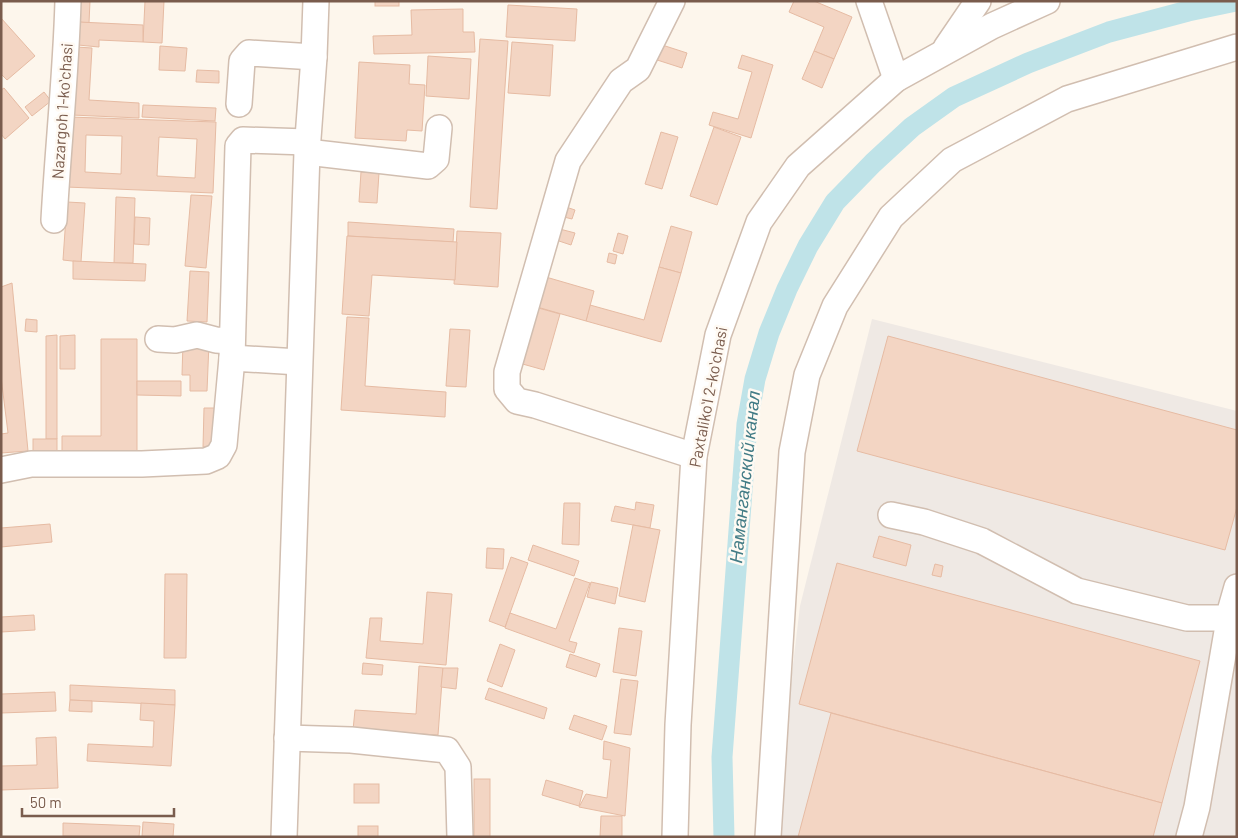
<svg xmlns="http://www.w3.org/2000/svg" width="1238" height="838" font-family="Barlow,sans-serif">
<rect width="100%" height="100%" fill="#fdf6ec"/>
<path fill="#efe9e4" d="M872 319 1237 411V837H781L786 723 800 606Z"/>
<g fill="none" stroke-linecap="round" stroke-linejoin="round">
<path stroke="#bfe3e8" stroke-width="21" d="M724 837 722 757 747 424 755 379 769 333 787 289 808 246 835 202 873 163 912 127 954 97 1028 63 1109 32 1188 11 1236 1"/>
</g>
<g fill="#f3d5c3" stroke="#e6bba3" fill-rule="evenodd">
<path d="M80 1H90L89 23 79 22Z"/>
<path d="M145 1H164L162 43 143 42Z"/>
<rect x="375" y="1" width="24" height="5"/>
<path d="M794 1H814L852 17 834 59 814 51 824 27 789 12Z"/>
<path d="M508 5 577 9 575 41 506 37Z"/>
<path d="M463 9V32H474L475 52 374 54 373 36 412 35 411 10Z"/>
<path d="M1 18 35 56 7 80 1 74Z"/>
<path d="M79 22 143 25V42L99 40V47L78 45Z"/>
<path d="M480 39 508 41 497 209 470 207Z"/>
<path d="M512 42 553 45 550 96 508 93Z"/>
<path d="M656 43 687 53 682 68 651 58Z"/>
<path d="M160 46 187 48 185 71 159 70Z"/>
<path d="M76 47 92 48 89 100 139 103V118L72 115Z"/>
<path d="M814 51 834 59 822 88 802 79Z"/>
<path d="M742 55 773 65 751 138 709 125 713 112 738 119 752 72 738 68Z"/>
<path d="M428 56 471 59 469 99 426 96Z"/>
<path d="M359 62 410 65 409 84 425 85 422 131 407 130 406 141 355 138Z"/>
<path d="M197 70 219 71V83L196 82Z"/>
<path d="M4 88 29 118 5 139 1 134V90Z"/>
<path d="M44 92 51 101 32 116 25 107Z"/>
<path d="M143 105 216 108 215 121 142 117Z"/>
<path d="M69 117 216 122 213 193 66 187ZM86 135 122 136 121 174 85 172ZM159 137 197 139 195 178 157 176Z"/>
<path d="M714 127 741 137 717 205 690 196Z"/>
<path d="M661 132 678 137 662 189 645 184Z"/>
<path d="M361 172 379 173 377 203 359 202Z"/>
<path d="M191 195 212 196 206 268 185 266Z"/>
<path d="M116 197 135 198 133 263H114Z"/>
<path d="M67 202 85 203 81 262 63 260Z"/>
<path d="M563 206 575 210 572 219 560 216Z"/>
<path d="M135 217 150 218 149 245 134 244Z"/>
<path d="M348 222 454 229 453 242 348 236Z"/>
<path d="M671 226 692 232 681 273 659 267Z"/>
<path d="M556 228 575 233 571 245 553 239Z"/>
<path d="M457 231 501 233 498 287 454 284Z"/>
<path d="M618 233 628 236 623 254 613 251Z"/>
<path d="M347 236 457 242 455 280 372 275 369 316 342 314Z"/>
<path d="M609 253 617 255 615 264 607 262Z"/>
<path d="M73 261 146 264 145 281 73 279Z"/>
<path d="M659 267 681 273 661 342 586 321 590 305 644 320Z"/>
<path d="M190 271 209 272 207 322 187 321Z"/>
<path d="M539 275 594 291 586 321 530 305Z"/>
<path d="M12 283 28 451 1 453V434L8 433 1 377V287Z"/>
<path d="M535 307 560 314 544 370 519 363Z"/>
<path d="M347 317 369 318 365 386 446 392 445 417 341 410Z"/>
<path d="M26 319 37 320V332L25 331Z"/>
<path d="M450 329 470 330 466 387 446 386Z"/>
<path d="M57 335V439H46V336Z"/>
<path d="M75 335V369H60V336Z"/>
<path d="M888 336 1237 430V507L1225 550 857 451Z"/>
<path d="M101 339H137V454H62V436H101Z"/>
<path d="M183 342 209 343 207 391H190V375H182Z"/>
<path d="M137 381H181V396L137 395Z"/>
<path d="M204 408H220V447H203Z"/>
<rect x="33" y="439" width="24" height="15"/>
<path d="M636 502 654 505 650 528 611 521 615 506 635 510Z"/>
<path d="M564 503H580L579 545 562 544Z"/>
<path d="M50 524 52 542 1 547V528Z"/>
<path d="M633 525 660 530 645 602 619 596Z"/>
<path d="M879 536 911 545 906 566 873 557Z"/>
<path d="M533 545 579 561 574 576 528 560Z"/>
<path d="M487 548 504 549 503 569 486 568Z"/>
<path d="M511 557 528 563 505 627 489 621Z"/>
<path d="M837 563 1200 661 1162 803 799 704Z"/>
<path d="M935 564 943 566 941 577 932 575Z"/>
<path d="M165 574H187L186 658H164Z"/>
<path d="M575 578 590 583 569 641 577 643 574 653 505 628 510 613 556 629Z"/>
<path d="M591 582 618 588 615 604 587 597Z"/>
<path d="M427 592 452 594 446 665 366 658 370 618H382L380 641 423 644Z"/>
<path d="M34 615 35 630 1 632V617Z"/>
<path d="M619 628 642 631 636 676 613 672Z"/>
<path d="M500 644 515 650 502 687 487 681Z"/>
<path d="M570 654 600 664 596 677 566 667Z"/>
<path d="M363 663 383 665 382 675 362 674Z"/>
<path d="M419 666 443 668 438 735 353 730 355 710 416 714Z"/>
<path d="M443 668H458L456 689 441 687Z"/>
<path d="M621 679 638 681 631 735 614 733Z"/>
<path d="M70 685 175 690V705L70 700Z"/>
<path d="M489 688 547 708 544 719 485 699Z"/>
<path d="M55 692 56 711 1 713V694Z"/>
<path d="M70 700 92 701V712L69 711Z"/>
<path d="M141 703 175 705 171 766 87 761 88 744 153 747 154 721 140 720Z"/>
<path d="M831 713 1162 803 1153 837H798Z"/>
<path d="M574 715 607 726 602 740 569 729Z"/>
<path d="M56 737 58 788 1 790V766L37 765 36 738Z"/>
<path d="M604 741 630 748 625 816 579 807 586 794 607 798 611 760 603 759Z"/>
<rect x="474" y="779" width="16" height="58"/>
<path d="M546 780 583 791 579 806 542 795Z"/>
<rect x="354" y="784" width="25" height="19"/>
<path d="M601 816H622V837H600Z"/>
<path d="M143 822 174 824 173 837H142Z"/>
<path d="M63 823 140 826 139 837 63 836Z"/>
<rect x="358" y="826" width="20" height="11"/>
</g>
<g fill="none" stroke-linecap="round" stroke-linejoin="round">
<g stroke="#d1beb0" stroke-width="28">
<g id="minor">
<path d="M672 1 638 69 621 81 568 161 507 372V389L517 401 535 405 694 456"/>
<path d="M869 1 896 79"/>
<path d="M946 48 978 1"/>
<path d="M239 104 242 61 249 53 314 57"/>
<path d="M307 152 428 166 436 159 439 128"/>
<path d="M54 220C58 147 66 74 68 1"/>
<path d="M158 339 175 340 197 335 216 340 232 341"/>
<path d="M232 358 238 146 243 140 307 142"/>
<path d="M1 470 31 464H142L206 461 218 456 224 445 232 358 299 362"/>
<path d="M891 515 924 522 982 541 1077 591 1187 618H1229"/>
<path d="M287 738 351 740 447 750 458 767 460 837"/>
<path d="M284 837 307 152 314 57 316 1"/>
<path d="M675 837 678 725 694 456 718 335 759 222 798 166 896 79 992 26 1047 1"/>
<path d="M768 837 792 452 807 375 835 306 891 217 952 160 1067 99 1237 47"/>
<path d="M1189 837 1197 807 1231 608 1237 587"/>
</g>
</g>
<use href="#minor" stroke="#fff" stroke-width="25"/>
</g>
<g text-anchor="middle" stroke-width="5" stroke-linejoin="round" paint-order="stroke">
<g font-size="16" fill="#7a5c4d" stroke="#fffaf3">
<text transform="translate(62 111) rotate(-86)" y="6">Nazargoh 1-koʻchasi</text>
<text transform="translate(708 397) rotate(-79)" y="6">Paxtalikoʻl 2-koʻchasi</text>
</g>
<g font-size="18" font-style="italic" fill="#437c86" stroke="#fffaf3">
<text transform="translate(745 477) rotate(-84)" y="6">Наманганский канал</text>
</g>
</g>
<rect width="1238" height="838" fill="none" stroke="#7a5c4d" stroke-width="5"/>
<path d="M22 808v8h152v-8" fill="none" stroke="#7a5c4d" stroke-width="2.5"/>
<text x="30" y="808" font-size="15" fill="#7a5c4d" stroke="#fffaf3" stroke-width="4" paint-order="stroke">50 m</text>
</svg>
